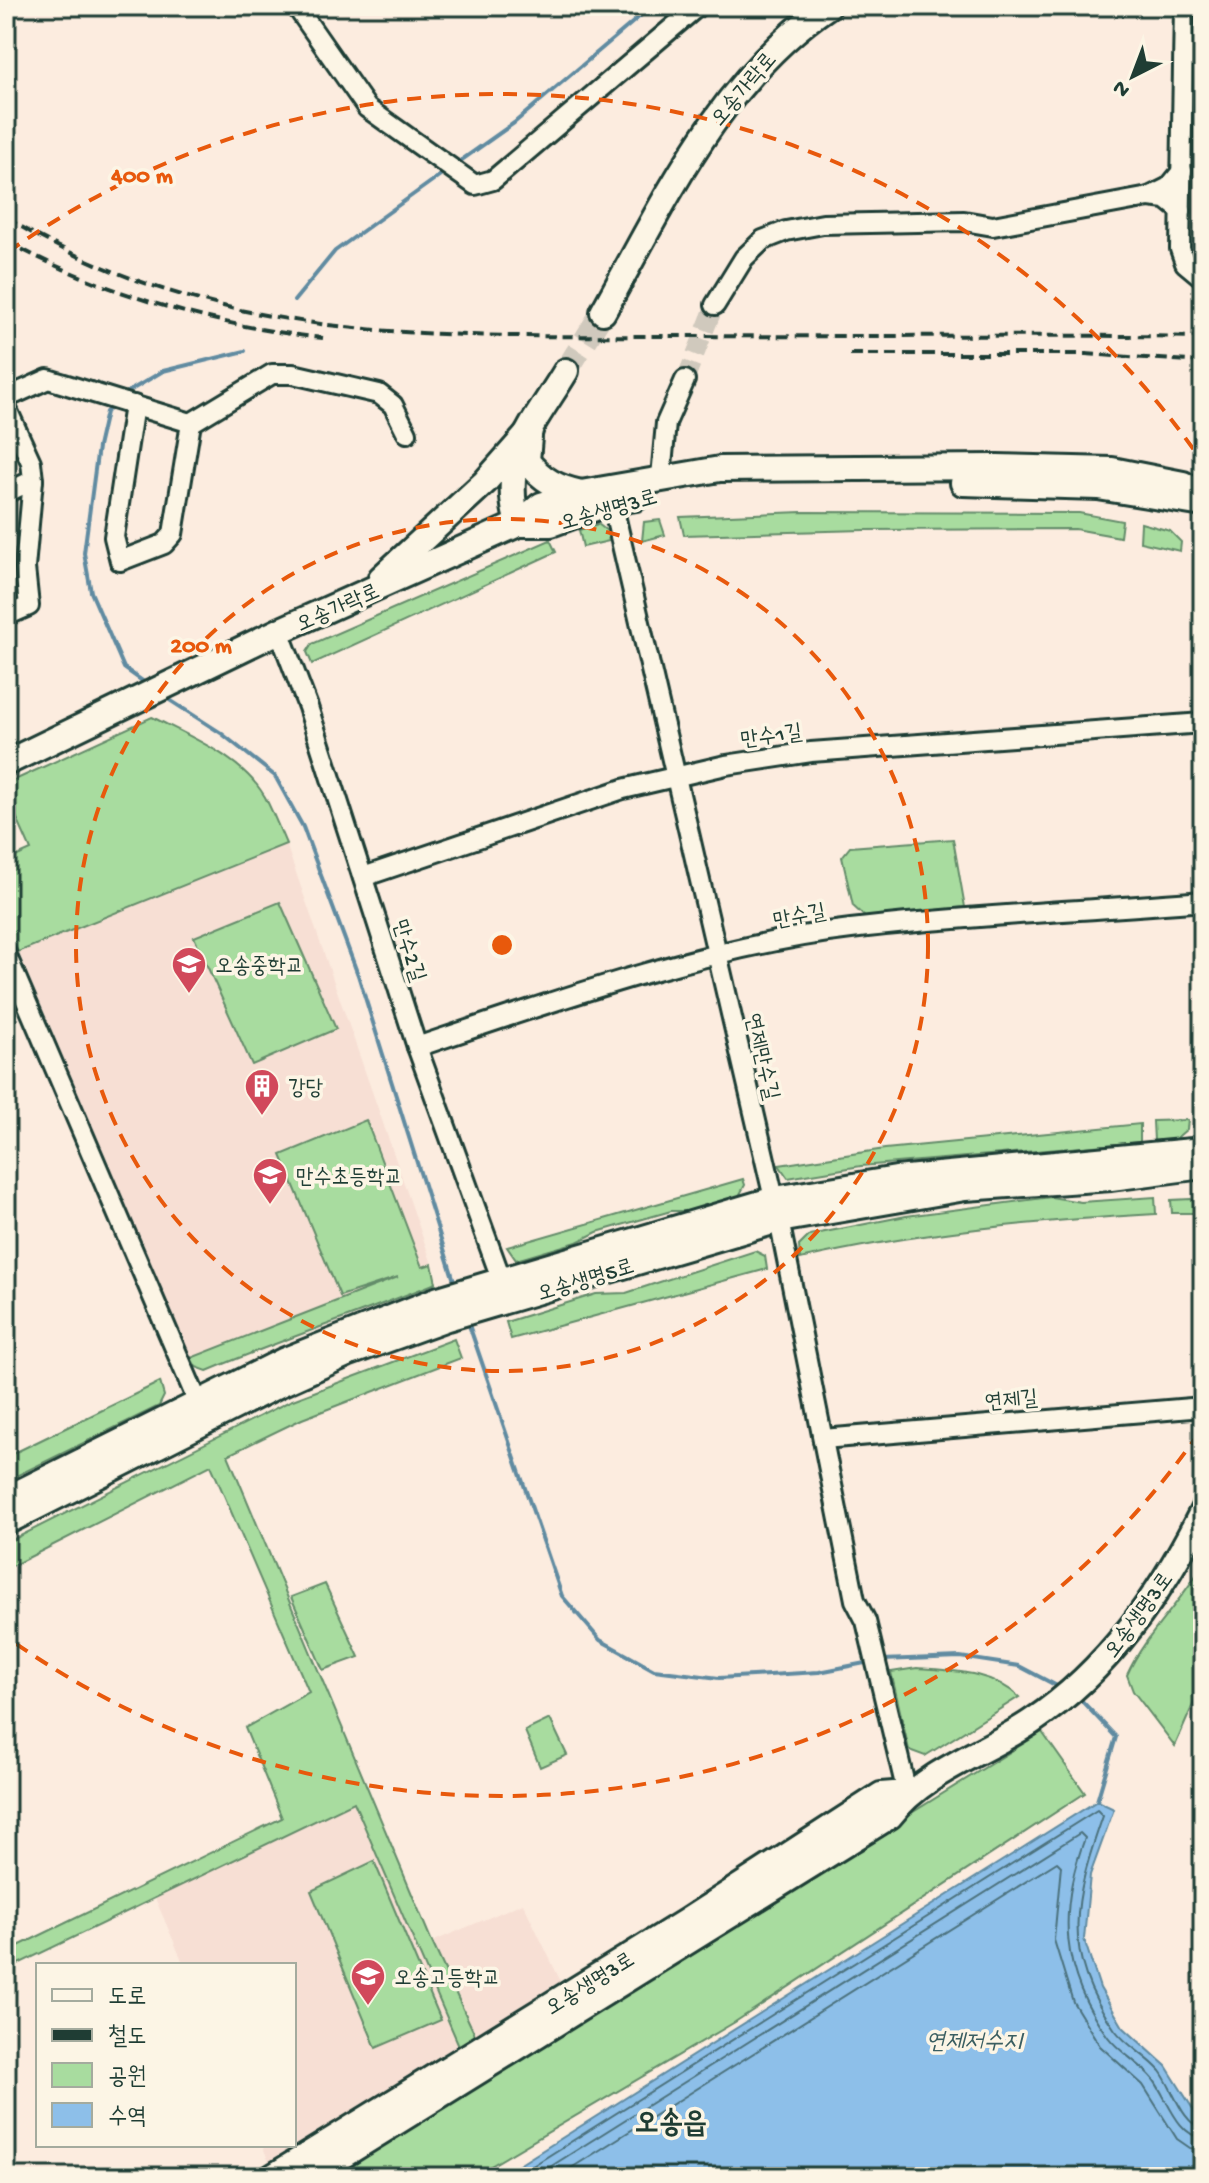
<svg xmlns="http://www.w3.org/2000/svg" width="1209" height="2183" font-family="'Gochi Hand','Poor Story',sans-serif">
<rect width="100%" height="100%" fill="#fcecdf"/>
<filter id="ink" filterUnits="userSpaceOnUse"><feTurbulence type="fractalNoise" baseFrequency=".0125" numOctaves="2"/><feDisplacementMap in="SourceGraphic" scale="16" xChannelSelector="R" yChannelSelector="G"/><feConvolveMatrix kernelMatrix="1 2 1 2 8 2 1 2 1" color-interpolation-filters="sRGB"/></filter>
<g filter="url(#ink)">
<g fill="#f7dfd4">
<path d="M286 844 432 1264 191 1358 18 952Z"/>
<path d="M354 1802 460 2048 417 2076 395 2084 270 2164 262 2145H294V1965H184L155 1898Z"/>
<path d="M523 1903 563 1986 476 2037 432 1942Z"/>
</g>
<g fill="#a8dc9f" stroke="#648c6a" stroke-width="2">
<path d="M802 512 1079 513 1122 521 1120 537 1075 529 864 530 684 535 680 517Z"/>
<path d="M660 520 665 535 642 541 644 522Z"/>
<path d="M1141 523 1170 531 1181 542 1180 551 1140 542Z"/>
<path d="M598 524 607 531 609 541 583 547 579 530Z"/>
<path d="M550 540 556 552 312 664 307 652 312 644Z"/>
<path d="M152 717C191 737 243 758 265 797 273 812 279 828 286 844L18 952 6 927V861L31 850 6 794V784Z"/>
<path d="M953 839 965 907 866 918 853 906 842 857 850 847Z"/>
<path d="M280 902 336 1029 252 1065 194 937Z"/>
<path d="M366 1120 422 1267 432 1264 436 1283C360 1314 283 1339 207 1371L196 1367 191 1358 398 1277 340 1296 281 1155Z"/>
<path d="M1188 1120 1187 1129 1173 1141H1154L1153 1121Z"/>
<path d="M1140 1124V1142L861 1166 788 1178 779 1165 885 1149Z"/>
<path d="M743 1179 745 1185 739 1196 690 1211H671L597 1232 577 1242 516 1260 507 1247Z"/>
<path d="M1051 1197 1081 1202 1155 1197 1156 1214C1036 1221 917 1232 800 1259L799 1246 810 1235 906 1216Z"/>
<path d="M1191 1199 1203 1206V1213H1172L1171 1200Z"/>
<path d="M755 1251 765 1256 767 1269 511 1339 506 1322 596 1294 626 1293Z"/>
<path d="M454 1339 461 1358 302 1419 228 1455 432 1942 476 2037 460 2048 354 1802 6 1970V1952L282 1818 245 1728 309 1692 211 1465 6 1569V1543L290 1401Z"/>
<path d="M160 1382 164 1396 159 1406 6 1481V1457Z"/>
<path d="M1203 1564V1682L1175 1746 1133 1691 1127 1675C1144 1636 1181 1603 1203 1564Z"/>
<path d="M325 1584 359 1657 323 1670 291 1597Z"/>
<path d="M917 1668C954 1671 991 1671 1019 1697L925 1756 909 1750 891 1672Z"/>
<path d="M550 1719 567 1755 540 1767 525 1731Z"/>
<path d="M1042 1732 1085 1793 735 2022 472 2177H325Z"/>
<path d="M374 1861 441 2020 376 2048 311 1891Z"/>
</g>
<path fill="#8dbfe9" stroke="#618ba1" stroke-width="2" d="M1097 1801 1114 1809 1090 1875 1084 1939 1100 1988 1123 2027 1166 2066 1203 2125V2177H500Z"/>
<g fill="none" stroke-linecap="round" stroke-linejoin="round">
<g stroke="#4b717c" stroke-width="2">
<path d="M515 2177 1097 1810 1103 1816C1074 1899 1060 1952 1115 2030 1127 2046 1147 2056 1160 2071 1172 2086 1183 2126 1203 2128"/>
<path d="M534 2177 1080 1833 1085 1838C1058 1910 1060 1972 1108 2037 1120 2053 1140 2063 1153 2079 1167 2097 1177 2136 1203 2138"/>
<path d="M557 2177 1057 1862 1061 1866 1054 1940 1073 2002 1100 2046 1143 2085 1177 2139 1190 2148 1203 2150"/>
</g>
<g stroke="#618ba1" stroke-width="4">
<path d="M456 164 514 123 652 6"/>
<path d="M294 301 335 251 446 171"/>
<path d="M121 396 163 371 245 351"/>
<path d="M112 406 106 412 98 447 84 553 91 592 124 668 148 685"/>
<path d="M165 697 221 733 275 776 303 827 358 975 456 1287"/>
<path d="M468 1322 562 1596 600 1640 654 1670 719 1678 819 1672 870 1662"/>
<path d="M882 1660 960 1657 1019 1666 1059 1687"/>
<path d="M1078 1697 1116 1737 1097 1801"/>
</g>
<path stroke="#d0c9bd" stroke-width="18" stroke-dasharray="18 9" stroke-linecap="butt" d="M685 380 715 305"/>
<path stroke="#d0c9bd" stroke-width="24" stroke-dasharray="24 12" stroke-linecap="butt" d="M566 371 603 312"/>
<g stroke="#1f3d34" stroke-width="24">
<g id="street">
<path d="M296 6 367 108 475 185 493 180 698 6"/>
<path d="M1184 6 1180 249 1185 263 1203 278"/>
<path d="M1181 211 1166 199 1149 197 1169 187 1182 171"/>
<path d="M715 305 744 258 763 240 786 231 823 224 964 221 993 226 1149 197"/>
<path d="M6 398 48 379 191 423 272 374H293L379 394 393 405 407 433"/>
<path d="M134 405 114 537 120 561 164 544 173 534 191 423"/>
<path d="M6 407 31 462 33 480"/>
<path d="M661 477 666 423 685 380"/>
<path d="M6 493 33 480 25 568 29 606 6 616"/>
<path d="M612 502 779 1220 855 1600 866 1621 907 1793"/>
<path d="M279 631 308 707 417 1047 502 1281"/>
<path d="M363 877 623 789 726 765 811 752 1203 723"/>
<path d="M6 954 203 1414"/>
<path d="M417 1047C550 1002 712 945 851 929 968 915 1086 911 1203 901"/>
<path d="M823 1439 1203 1407"/>
</g>
</g>
<g stroke="#1f3d34" stroke-width="30">
<g id="secondary">
<path d="M603 312C665 201 720 79 828 6"/>
<path d="M529 437 527 461C542 480 557 488 581 493"/>
<path d="M963 483 1098 487 1203 504"/>
<path d="M518 524H551L612 502 636 498"/>
<path d="M518 524C499 458 533 426 566 371"/>
<path d="M381 578 485 482 530 431"/>
<path d="M6 763 279 631 518 524 541 505 581 493 720 469 997 467 1112 470 1183 484 1203 495"/>
<path d="M6 1499 283 1361 439 1299 775 1199 896 1179 1203 1150"/>
<path d="M6 1522 280 1384 347 1354 447 1318 779 1220 965 1188 1111 1178 1203 1166"/>
<path d="M272 2177 685 1922 881 1795 907 1793"/>
<path d="M308 2177 890 1816C924 1771 985 1753 1031 1722 1109 1670 1162 1592 1203 1510"/>
</g>
</g>
<use href="#street" stroke="#fcf5e5" stroke-width="18"/>
<use href="#secondary" stroke="#fcf5e5" stroke-width="24"/>
<g stroke="#1f3d34" stroke-width="4" stroke-dasharray="12 6" stroke-linecap="butt">
<path d="M6 218C224 348 440 336 683 336 856 337 1030 334 1203 337"/>
<path d="M6 241C105 294 212 326 323 338"/>
<path d="M850 354H1086L1203 362"/>
</g>
</g>
</g>
<g fill="none" stroke="#e8590c" stroke-width="4" stroke-dasharray="14 10">
<circle cx="502" cy="945" r="426"/>
<path d="M1199 1433A851 851 0 0 1 8 1638M8 252A851 851 0 0 1 1199 457"/>
</g>
<defs>
<g id="school-pin" transform="scale(1.8)"><path d="M0 17L-7.5 6A9.5 9.5 0 1 1 7.5 6Z" fill="#d1495b" stroke="#fcf5e5"/><path d="M0-5L7-2L0 1L-7-2ZM-4 1L0 2.5L4 1V4Q0 6-4 4Z" fill="#fff"/></g>
<g id="building-pin" transform="scale(1.8)"><path d="M0 17L-7.5 6A9.5 9.5 0 1 1 7.5 6Z" fill="#d1495b" stroke="#fcf5e5"/><path d="M-4-6H4V6H1V3H-1V6H-4ZM-2.5-4.3h1.7v1.8h-1.7ZM.8-4.3h1.7v1.8H.8ZM-2.5-1h1.7V.8h-1.7ZM.8-1h1.7V.8H.8Z" fill="#fff"/></g>
</defs>
<g fill-rule="evenodd">
<use href="#school-pin" x="189" y="964"/>
<use href="#building-pin" x="262" y="1086"/>
<use href="#school-pin" x="270" y="1175"/>
<use href="#school-pin" x="368" y="1976"/>
</g>
<g text-anchor="middle" stroke-width="7" stroke-linejoin="round" paint-order="stroke">
<g font-size="22" fill="#1f3d34" stroke="#fcf5e5">
<text transform="translate(742 88) rotate(-50)" y="8">오송가락로</text>
<text transform="translate(608 508) rotate(-16)" y="8">오송생명3로</text>
<text transform="translate(337 606) rotate(-24)" y="8">오송가락로</text>
<text transform="translate(771 734) rotate(-8)" y="8">만수1길</text>
<text transform="translate(799 914) rotate(-11)" y="8">만수길</text>
<text transform="translate(411 950) rotate(72)" y="8">만수2길</text>
<text transform="translate(764 1056) rotate(77)" y="8">연제만수길</text>
<text transform="translate(585 1278) rotate(-17)" y="8">오송생명5로</text>
<text transform="translate(1011 1398) rotate(-5)" y="8">연제길</text>
<text transform="translate(1137 1614) rotate(-54)" y="8">오송생명3로</text>
<text transform="translate(589 1982) rotate(-32)" y="8">오송생명3로</text>
</g>
<g font-size="22" fill="#1f3d34" stroke="#fcf5e5" text-anchor="start">
<text x="215" y="972">오송중학교</text>
<text x="288" y="1094">강당</text>
<text x="296" y="1183">만수초등학교</text>
<text x="394" y="1984">오송고등학교</text>
</g>
<g font-size="24" font-style="italic" fill="#3a5e61" stroke="#fcf5e5">
<text x="974" y="2048">연제저수지</text>
</g>
<g font-size="30" font-weight="bold" fill="#1f3d34" stroke="#fcf5e5">
<text x="671" y="2131">오송읍</text>
</g>
</g>
<circle cx="502" cy="945" r="12" fill="#e8590c" stroke="#fcf5e5" stroke-width="4"/>
<g font-size="24" text-anchor="middle" font-weight="bold" fill="#e8590c" stroke="#fcf5e5" stroke-width="7" stroke-linejoin="round" paint-order="stroke">
<text x="142" y="182">400 m</text>
<text x="201" y="652">200 m</text>
</g>
<rect width="1209" height="2183" fill="none" stroke="#fcf5e5" stroke-width="32"/>
<rect x="16" y="16" width="1177" height="2151" fill="none" stroke="#1f3d34" stroke-width="3" filter="url(#ink)"/>
<rect x="36" y="1963" width="260" height="184" fill="#fcf5e5" stroke="#a4ab9e" stroke-width="2"/>
<rect x="52" y="1989" width="40" height="12" fill="#fcf5e5" stroke="#a4ab9e" stroke-width="2"/>
<text x="108" y="2003" font-size="24" fill="#1f3d34">도로</text>
<rect x="52" y="2029" width="40" height="12" fill="#1f3d34" stroke="#a4ab9e" stroke-width="2"/>
<text x="108" y="2043" font-size="24" fill="#1f3d34">철도</text>
<rect x="52" y="2063" width="40" height="24" fill="#a8dc9f" stroke="#a4ab9e" stroke-width="2"/>
<text x="108" y="2083" font-size="24" fill="#1f3d34">공원</text>
<rect x="52" y="2103" width="40" height="24" fill="#8dbfe9" stroke="#a4ab9e" stroke-width="2"/>
<text x="108" y="2123" font-size="24" fill="#1f3d34">수역</text>
<g transform="translate(1133 76) rotate(222)" stroke="#fcf5e5" stroke-width="6" paint-order="stroke">
<path d="M0-6L14 30L0 20L-14 30Z" fill="#1f3d34"/>
<text y="-12" font-size="22" font-weight="bold" text-anchor="middle" fill="#1f3d34">N</text>
</g>
</svg>
